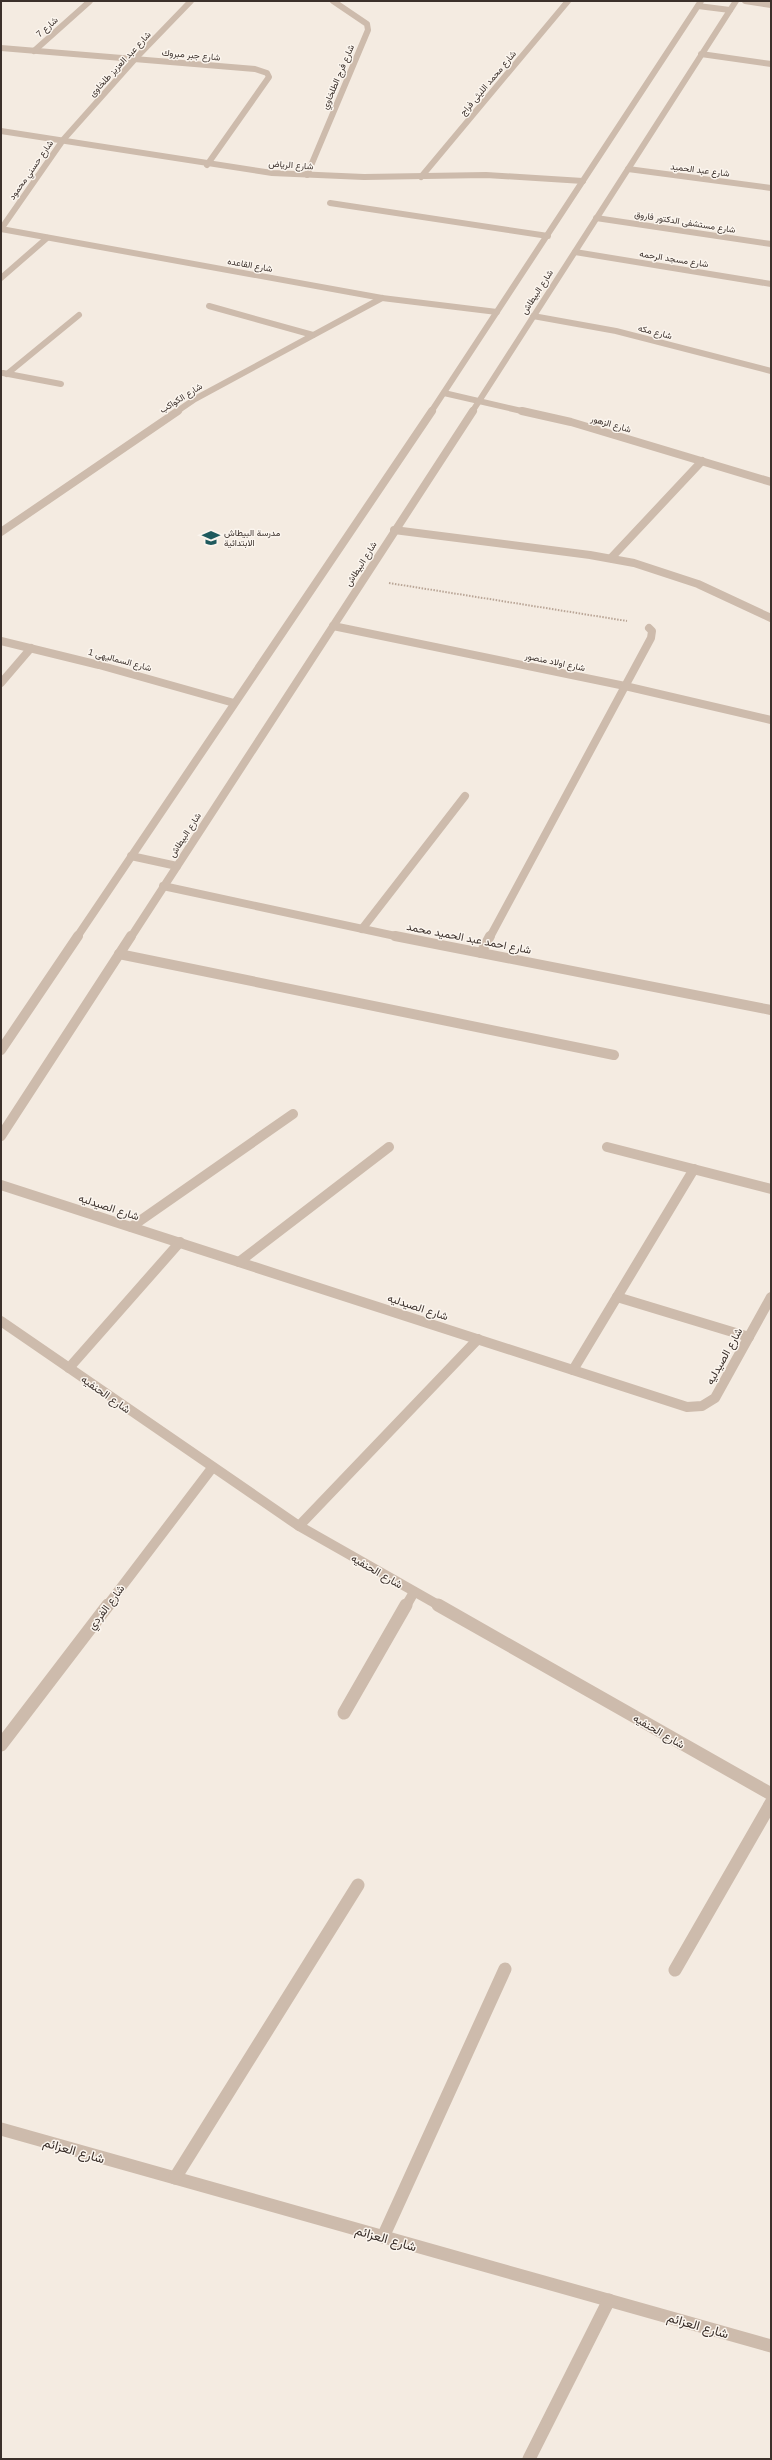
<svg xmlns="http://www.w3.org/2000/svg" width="772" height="2460" font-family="Arial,Vazirmatn,sans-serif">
<rect width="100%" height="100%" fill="#f4ebe1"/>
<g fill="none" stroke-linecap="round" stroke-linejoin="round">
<path stroke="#b9a596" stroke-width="2" stroke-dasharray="1.5 1.5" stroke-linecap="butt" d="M389 583 627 621"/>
<g stroke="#cdbbac" stroke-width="6">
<path d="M745 1 771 5"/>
<path d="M698 6 730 10"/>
<path d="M1 48 255 69 267 73 269 77 207 165"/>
<path d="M34 51 90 1"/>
<path d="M701 54 771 64"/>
<path d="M1 131 272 173 364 177 486 175 583 181"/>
<path d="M628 169 771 188"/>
<path d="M307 175 368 30 367 24 333 1"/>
<path d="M421 177 568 1"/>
<path d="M330 203 548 236"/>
<path d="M596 218 771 244"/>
<path d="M1 229 382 298 497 312"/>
<path d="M1 229 63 140 135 59 191 1"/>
<path d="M575 252 771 284"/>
<path d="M1 278 47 238"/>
<path d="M209 306 313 335"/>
<path d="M533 316 616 331 771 371"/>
<path d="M3 373 61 384"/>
<path d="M7 374 79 315"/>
<path d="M444 393 526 412"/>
<path d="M176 412 195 399 382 298"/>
<path d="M431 412 701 1"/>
<path d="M472 412 736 1"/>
</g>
<g stroke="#cdbbac" stroke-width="8">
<path d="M522 411 571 422 771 482"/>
<path d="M394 530 590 555 634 563 698 584 771 618"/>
<path d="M1 532 178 411"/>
<path d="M611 558 702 461"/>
<path d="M333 626 625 686 771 720"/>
<path d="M1 641 99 665 234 703"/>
<path d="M1 683 31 648"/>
<path d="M131 856 177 866"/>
<path d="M163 886 400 937"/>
<path d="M362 929 465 796"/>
<path d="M77 937 432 411"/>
<path d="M131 937 473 411"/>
<path d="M490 937 651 638 652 631 649 628"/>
</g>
<g stroke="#cdbbac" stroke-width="10">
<path d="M395 936 771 1010"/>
<path d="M481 953 490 936"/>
<path d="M119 954 614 1055"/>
<path d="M1 1050 78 936"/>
<path d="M1 1136 131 936"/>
<path d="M607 1147 771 1189"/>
<path d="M1 1185 687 1407 702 1406 715 1398 771 1297"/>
<path d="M131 1227 293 1114"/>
<path d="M239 1262 389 1147"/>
<path d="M617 1297 749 1337"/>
<path d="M1 1321 299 1526 440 1606"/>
<path d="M69 1368 180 1242"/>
<path d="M573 1370 694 1169"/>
<path d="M299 1526 478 1339"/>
<path d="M107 1606 212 1468"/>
<path d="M406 1606 414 1592"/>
</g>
<g stroke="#cdbbac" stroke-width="13">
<path d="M438 1605 771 1794"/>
<path d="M344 1713 406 1605"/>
<path d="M1 1745 108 1605"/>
<path d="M675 1970 771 1803"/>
<path d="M1 2129 771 2346"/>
<path d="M175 2178 358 1885"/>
<path d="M383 2237 505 1969"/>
<path d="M529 2459 609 2300"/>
</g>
</g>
<defs>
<g id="school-bare" transform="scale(1.38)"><path d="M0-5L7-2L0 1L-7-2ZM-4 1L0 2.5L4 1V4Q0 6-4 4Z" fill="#1f5a5e" stroke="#fbf5ee" stroke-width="2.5" paint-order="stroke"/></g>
</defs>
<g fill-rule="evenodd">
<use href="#school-bare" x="211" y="538"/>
</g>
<g text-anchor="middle" stroke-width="3" stroke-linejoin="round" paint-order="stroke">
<g font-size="9" fill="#3b302b" stroke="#fbf5ee">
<text transform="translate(47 27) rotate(-42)" y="3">شارع 7</text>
<text transform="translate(191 55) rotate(5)" y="3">شارع جبر مبروك</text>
<text transform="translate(120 64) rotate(-47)" y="3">شارع عبد العزيز طلخاوى</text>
<text transform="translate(338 77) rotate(-67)" y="3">شارع فرج الطلخاوي</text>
<text transform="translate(488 83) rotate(-50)" y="3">شارع محمد الليثى فراج</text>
<text transform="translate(291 165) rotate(4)" y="3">شارع الرياض</text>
<text transform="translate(31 170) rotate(-55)" y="3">شارع حسني محمود</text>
<text transform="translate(700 170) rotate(7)" y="3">شارع عبد الحميد</text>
<text transform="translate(685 222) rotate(9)" y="3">شارع مستشفى الدكتور فاروق</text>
<text transform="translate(674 259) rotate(9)" y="3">شارع مسجد الرحمه</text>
<text transform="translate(250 265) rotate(10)" y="3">شارع القاعده</text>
<text transform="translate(537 292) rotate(-57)" y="3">شارع البيطاش</text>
<text transform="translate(655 332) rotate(14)" y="3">شارع مكه</text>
<text transform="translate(181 398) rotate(-32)" y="3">شارع الكواكب</text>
<text transform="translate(611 424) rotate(16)" y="3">شارع الزهور</text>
<text transform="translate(361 564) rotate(-58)" y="3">شارع البيطاش</text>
<text transform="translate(120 660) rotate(15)" y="3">شارع السماليهى 1</text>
<text transform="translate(555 662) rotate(12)" y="3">شارع اولاد منصور</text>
<text transform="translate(185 835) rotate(-57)" y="3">شارع البيطاش</text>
</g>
<g font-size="9" fill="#3b302b" stroke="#fbf5ee" text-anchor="start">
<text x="224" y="536">مدرسة البيطاش<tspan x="224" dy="10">الابتدائية</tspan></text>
</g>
<g font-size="11" fill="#3b302b" stroke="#fbf5ee">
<text transform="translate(469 938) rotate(11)" y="4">شارع احمد عبد الحميد محمد</text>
<text transform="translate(109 1207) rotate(18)" y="4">شارع الصيدليه</text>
<text transform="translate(418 1307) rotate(18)" y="4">شارع الصيدليه</text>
<text transform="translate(724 1356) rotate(-61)" y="4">شارع الصيدليه</text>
<text transform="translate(106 1394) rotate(35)" y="4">شارع الحنفيه</text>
<text transform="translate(377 1571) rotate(30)" y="4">شارع الحنفيه</text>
<text transform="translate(106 1607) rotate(-53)" y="4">شارع الفردي</text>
<text transform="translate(659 1731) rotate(30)" y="4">شارع الحنفيه</text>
</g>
<g font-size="13" fill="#3b302b" stroke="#fbf5ee">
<text transform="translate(74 2150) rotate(16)" y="5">شارع العزائم</text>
<text transform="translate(386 2238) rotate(16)" y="5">شارع العزائم</text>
<text transform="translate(698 2325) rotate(16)" y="5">شارع العزائم</text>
</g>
</g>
<rect width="772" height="2460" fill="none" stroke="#3b302b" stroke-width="4"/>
</svg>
